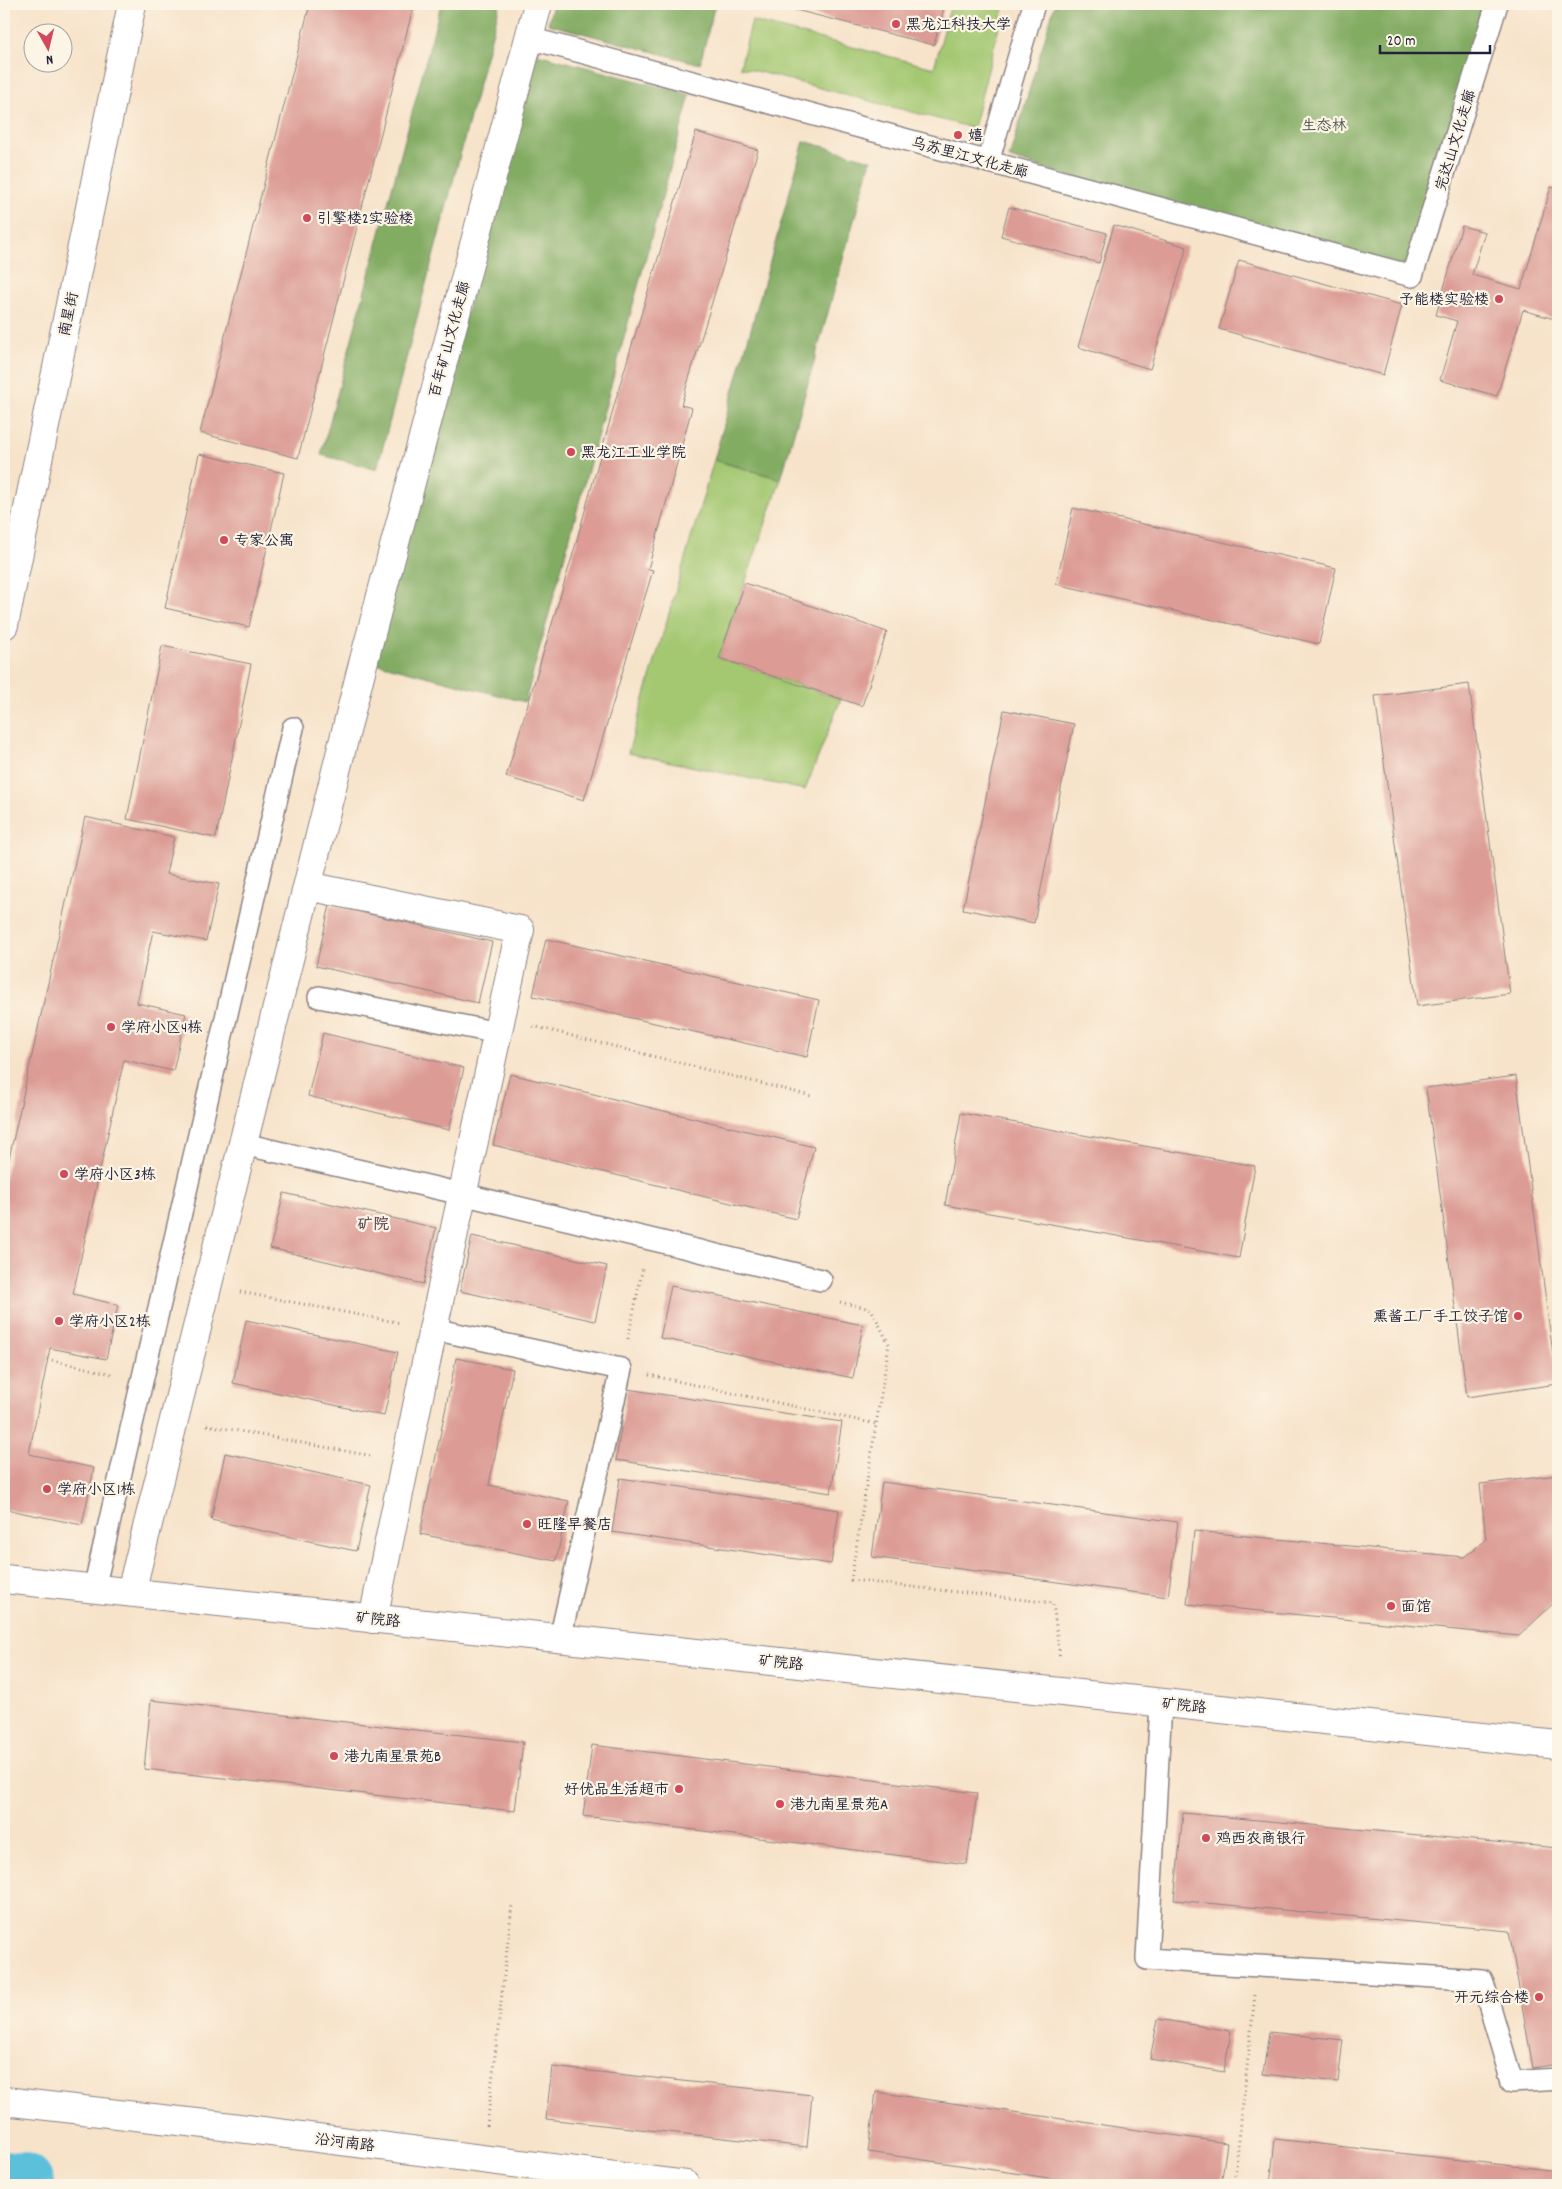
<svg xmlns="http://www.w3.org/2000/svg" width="1562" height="2189" font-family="Dekko,'LXGW WenKai TC',sans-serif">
<rect width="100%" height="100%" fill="#fcf5e5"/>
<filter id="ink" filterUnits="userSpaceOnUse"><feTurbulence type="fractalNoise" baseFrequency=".02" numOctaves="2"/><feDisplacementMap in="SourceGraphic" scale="10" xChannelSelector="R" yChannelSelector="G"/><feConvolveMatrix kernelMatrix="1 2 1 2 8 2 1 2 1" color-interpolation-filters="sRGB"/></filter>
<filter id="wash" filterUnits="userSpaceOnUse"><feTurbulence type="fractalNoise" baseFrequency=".0096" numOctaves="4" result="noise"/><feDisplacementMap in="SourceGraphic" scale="20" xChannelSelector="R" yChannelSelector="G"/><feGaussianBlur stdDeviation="1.12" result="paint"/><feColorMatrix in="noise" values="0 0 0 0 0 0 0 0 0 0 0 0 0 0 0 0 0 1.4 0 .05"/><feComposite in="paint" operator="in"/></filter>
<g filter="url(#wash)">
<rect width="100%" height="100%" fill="#f7e3ca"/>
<g fill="#a4c872" stroke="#637556">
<path d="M951 4H1005L973 128 740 67 752 21 934 68Z"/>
<path d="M714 460 781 479 719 658 841 699 805 790 628 753Z"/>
</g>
<g fill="#83ac64" stroke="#526750">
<path d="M441 4H500L377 469 321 455Z"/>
<path d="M553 4H715L700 64 548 24Z"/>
<path d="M1055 4H1489L1407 275 1009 158Z"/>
<path d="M537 54 690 95 525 702 372 662Z"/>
<path d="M804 141 871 160 781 479 714 460Z"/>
</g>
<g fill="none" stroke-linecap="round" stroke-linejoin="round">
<path stroke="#5dc0db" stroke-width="66" d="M4 2183 21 2185"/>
</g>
<g id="blocks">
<g fill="#dc9c95">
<path d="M310 4H414L298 458 200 433Z"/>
<path d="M772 4H945L934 45Z"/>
<path d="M696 132 758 150 681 405 692 408 648 569 653 570 584 800 506 777 575 547 619 388Z"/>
<path d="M1551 187 1558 189V320L1523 310 1497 396 1440 380 1457 321 1436 315 1462 226 1485 232 1472 275 1521 289Z"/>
<path d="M1009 207 1107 233 1099 263 1001 236Z"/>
<path d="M1114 225 1187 247 1150 369 1078 347Z"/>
<path d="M1239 260 1402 305 1383 375 1219 329Z"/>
<path d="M199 454 284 473 249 627 165 608Z"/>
<path d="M1073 508 1336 568 1319 644 1056 584Z"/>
<path d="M745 583 887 632 862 706 719 658Z"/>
<path d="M162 646 251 664 216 838 127 819Z"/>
<path d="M1469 684 1510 994 1417 1006 1375 696Z"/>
<path d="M1004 710 1074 724 1034 923 963 909Z"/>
<path d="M85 817 174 837 166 874 219 884 206 941 153 931 137 1003 186 1014 173 1071 124 1060 73 1294 118 1305 106 1359 50 1348 29 1454 94 1468 82 1525 4 1509V1181Z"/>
<path d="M330 905 492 942 478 1003 316 966Z"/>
<path d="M546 939 819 1000 807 1057 533 996Z"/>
<path d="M323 1033 464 1068 449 1130 308 1096Z"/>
<path d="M510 1074 814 1147 796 1219 493 1145Z"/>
<path d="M1516 1076 1557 1384 1467 1397 1426 1088Z"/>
<path d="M961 1113 1255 1166 1239 1258 945 1205Z"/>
<path d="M284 1193 436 1228 423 1284 270 1248Z"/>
<path d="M472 1236 607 1266 595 1321 460 1291Z"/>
<path d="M671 1286 863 1325 853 1378 660 1338Z"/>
<path d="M246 1320 398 1352 384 1416 233 1383Z"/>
<path d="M456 1358 513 1369 489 1485 569 1501 556 1561 420 1534Z"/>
<path d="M627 1389 842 1422 831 1493 616 1460Z"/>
<path d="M225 1453 371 1485 356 1551 211 1520Z"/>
<path d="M1558 1475V1599L1519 1636 1187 1604 1194 1531 1464 1557 1486 1540 1480 1484Z"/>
<path d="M620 1478 839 1510 831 1564 612 1532Z"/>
<path d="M882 1482 1178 1522 1168 1597 872 1557Z"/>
<path d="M151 1700 523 1742 515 1811 144 1769Z"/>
<path d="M592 1745 977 1793 967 1864 583 1816Z"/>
<path d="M1183 1813 1558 1848V2064L1533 2068 1509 1931 1174 1900Z"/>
<path d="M1158 2019 1231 2031 1224 2072 1150 2059Z"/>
<path d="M1269 2032 1343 2040 1338 2082 1263 2074Z"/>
<path d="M552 2067 812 2095 807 2147 546 2119Z"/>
<path d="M876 2092 1227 2143 1221 2185H1098L868 2152Z"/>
<path d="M1275 2139 1558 2171V2185H1270Z"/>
</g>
</g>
</g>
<g filter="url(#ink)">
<use href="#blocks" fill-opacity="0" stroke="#8c8282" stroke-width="1"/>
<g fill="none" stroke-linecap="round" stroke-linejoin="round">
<g stroke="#8c8282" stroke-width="24">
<g id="service">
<path d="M529 38 1412 276 1497 4"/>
<path d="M988 162 1034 4"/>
<path d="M319 997 498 1033"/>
<path d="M243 1144 462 1194 821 1280"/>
<path d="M433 1329 621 1369 560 1639"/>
<path d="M94 1589 293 728"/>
<path d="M1161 1703 1147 1959 1482 1980 1512 2082 1558 2079"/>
</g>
</g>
<g stroke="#8c8282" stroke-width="30">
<g id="minor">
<path d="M308 886 520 930 433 1329 373 1619"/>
<path d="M131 1592 360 675 538 4"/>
<path d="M4 2101 223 2126 686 2185"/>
</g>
</g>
<g stroke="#8c8282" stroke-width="30">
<g id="tertiary">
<path d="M4 625 132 4"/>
<path d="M4 1579 1558 1745"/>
</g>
</g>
<g stroke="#8c8282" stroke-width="3" stroke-dasharray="1 4" stroke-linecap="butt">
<path d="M533 1026 811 1096"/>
<path d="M240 1292 401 1323"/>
<path d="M840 1302 871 1309 889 1344 851 1580 1053 1603 1060 1658"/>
<path d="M628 1339 643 1267"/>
<path d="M47 1359 112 1374"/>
<path d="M649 1375 876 1424"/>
<path d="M207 1425 372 1456"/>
<path d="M487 2126 512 1905"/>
<path d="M1234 2185 1255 1995"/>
</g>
<use href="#service" stroke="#fff" stroke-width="21"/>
<use href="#minor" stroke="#fff" stroke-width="28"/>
<use href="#tertiary" stroke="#fff" stroke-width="28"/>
</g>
</g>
<g fill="#d1495b" stroke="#fcf5e5" stroke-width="2">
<circle cx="896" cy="24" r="5"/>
<circle cx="958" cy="135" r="5"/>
<circle cx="307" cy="218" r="5"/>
<circle cx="1499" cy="299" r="5"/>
<circle cx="571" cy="452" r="5"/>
<circle cx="224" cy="540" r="5"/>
<circle cx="111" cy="1027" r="5"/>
<circle cx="64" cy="1174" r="5"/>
<circle cx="1518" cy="1316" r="5"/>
<circle cx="59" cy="1321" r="5"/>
<circle cx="47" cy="1489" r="5"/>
<circle cx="527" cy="1524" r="5"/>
<circle cx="1391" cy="1606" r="5"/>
<circle cx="334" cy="1756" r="5"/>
<circle cx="679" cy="1789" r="5"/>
<circle cx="780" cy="1804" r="5"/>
<circle cx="1206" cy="1838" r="5"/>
<circle cx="1539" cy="1997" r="5"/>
</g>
<g text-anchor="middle" stroke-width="4.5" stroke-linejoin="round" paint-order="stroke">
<g font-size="15" fill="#22223b" stroke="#fcf5e5" text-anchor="start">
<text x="906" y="29">黑龙江科技大学</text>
<text x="968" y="140">嬉</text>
<text x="317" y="223">引擎楼2实验楼</text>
<text x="1489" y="304" text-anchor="end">予能楼实验楼</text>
<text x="581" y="457">黑龙江工业学院</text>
<text x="234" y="545">专家公寓</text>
<text x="121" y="1032">学府小区4栋</text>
<text x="74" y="1179">学府小区3栋</text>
<text x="1508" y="1321" text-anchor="end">熏酱工厂手工饺子馆</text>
<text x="69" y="1326">学府小区2栋</text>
<text x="57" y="1494">学府小区1栋</text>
<text x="537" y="1529">旺隆早餐店</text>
<text x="1401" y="1611">面馆</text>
<text x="344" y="1761">港九南星景苑B</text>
<text x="669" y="1794" text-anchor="end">好优品生活超市</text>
<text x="790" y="1809">港九南星景苑A</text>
<text x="1216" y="1843">鸡西农商银行</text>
<text x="1529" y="2002" text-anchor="end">开元综合楼</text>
</g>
<g font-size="15" fill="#49544c" stroke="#fcf5e5">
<text x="1324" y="130">生态林</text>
</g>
<g font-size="15" fill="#22223b" stroke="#fcf5e5">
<text transform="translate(1455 140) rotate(-73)" y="5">完达山文化走廊</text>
<text transform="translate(970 157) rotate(15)" y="5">乌苏里江文化走廊</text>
<text transform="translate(68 314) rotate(-78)" y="5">南星街</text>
<text transform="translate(449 339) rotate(-75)" y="5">百年矿山文化走廊</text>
<text transform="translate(378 1619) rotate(6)" y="5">矿院路</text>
<text transform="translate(781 1662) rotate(6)" y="5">矿院路</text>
<text transform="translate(1184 1705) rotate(6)" y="5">矿院路</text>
<text transform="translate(345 2142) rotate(7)" y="5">沿河南路</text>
</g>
<g font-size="16" font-weight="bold" fill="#634d5a" stroke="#fcf5e5">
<text x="373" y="1229">矿院</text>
</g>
</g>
<rect width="1562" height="2189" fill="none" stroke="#fcf5e5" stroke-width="20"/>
<g transform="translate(48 48) rotate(172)"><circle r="24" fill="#fcf5e5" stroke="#a5a1a1"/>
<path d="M0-4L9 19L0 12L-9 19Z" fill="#d1495b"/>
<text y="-8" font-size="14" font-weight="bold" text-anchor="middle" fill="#22223b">N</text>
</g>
<path d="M1380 45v8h110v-8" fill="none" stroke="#22223b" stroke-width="2.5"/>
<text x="1387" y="45" font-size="15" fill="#22223b" stroke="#fcf5e5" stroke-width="4" paint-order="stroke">20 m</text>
</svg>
